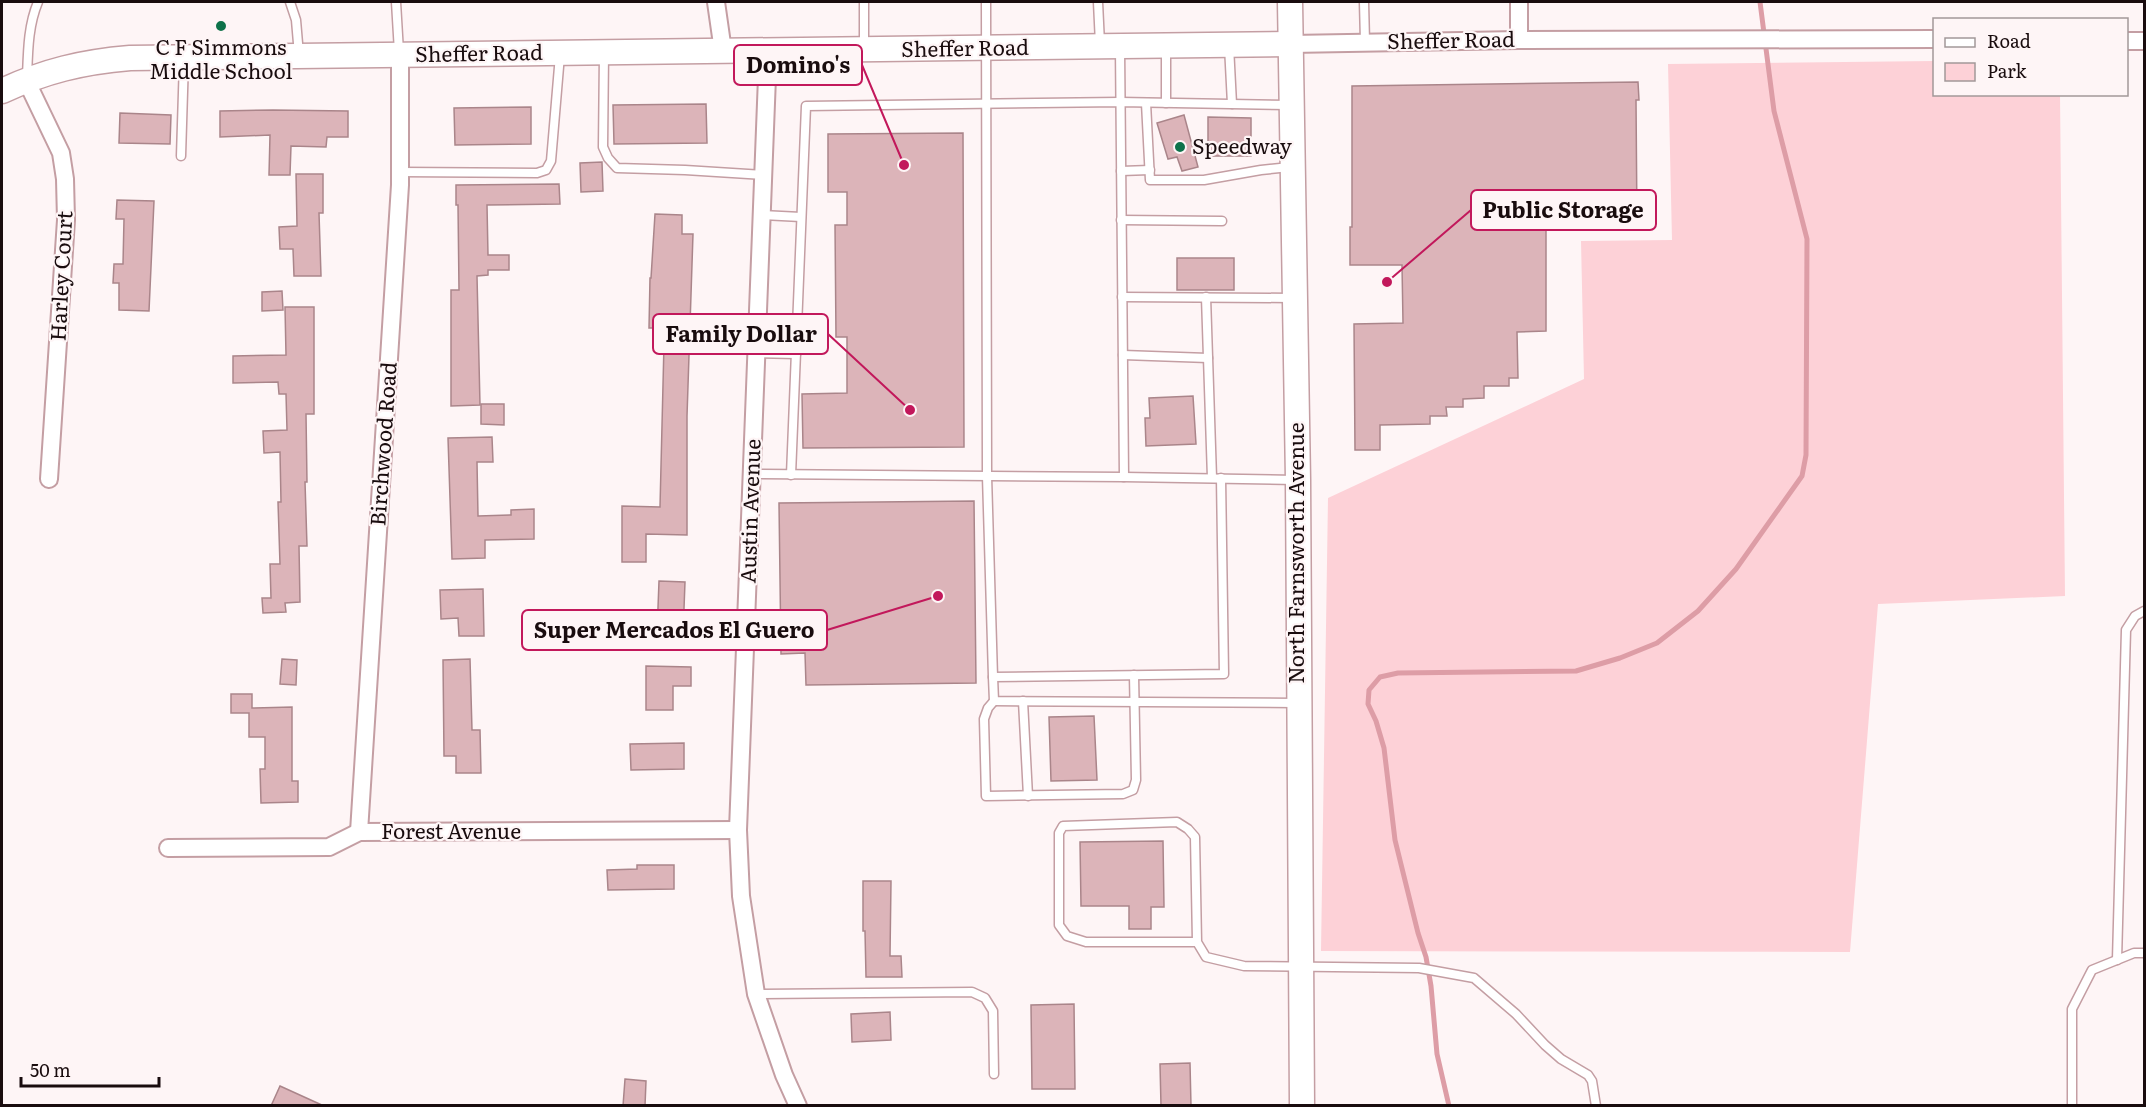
<svg xmlns="http://www.w3.org/2000/svg" width="2146" height="1107" font-family="Literata,serif">
<rect width="100%" height="100%" fill="#fef5f6"/>
<path fill="#fdd1d7" d="M1934 61V94L2060 95 2065 596 1878 604 1850 952 1321 951 1328 498 1584 379 1581 241 1672 240 1668 64Z"/>
<g fill="none" stroke-linecap="round" stroke-linejoin="round">
<path stroke="#dd9da6" stroke-width="5" d="M1449 1106 1437 1054 1431 986 1426 957 1418 933 1395 840 1384 748 1376 721 1368 704 1369 690 1380 677 1398 673 1576 671 1620 658 1657 643 1698 611 1736 569 1802 476 1806 455 1807 239 1774 111 1760 2"/>
</g>
<g fill="#dcb4b9" stroke="#aa858a" stroke-width="1.5">
<path d="M1638 82 1639 100H1636L1637 225 1546 226V331L1517 332 1518 378H1509V386H1484V398L1463 399V407H1446L1447 416H1430V424L1380 425V450H1355L1354 324 1403 323 1402 265H1350V227H1352V86Z"/>
<path d="M706 104 707 143 614 144 613 105Z"/>
<path d="M531 107V144L455 145 454 108Z"/>
<path d="M273 110 348 111V137H327L326 147 291 146 290 175H269L270 135 220 137V111Z"/>
<path d="M120 113 171 115 170 144 119 143Z"/>
<path d="M1184 115 1198 167 1182 171 1177 157 1168 159 1157 123Z"/>
<path d="M1208 117 1251 118V156H1208Z"/>
<path d="M963 133 964 447 803 448 802 394 847 393V337H836L835 225H847V192H828V134Z"/>
<path d="M602 162 603 191 581 192 580 163Z"/>
<path d="M296 174H323V213H319L321 276H294L293 249H280L279 227 297 226Z"/>
<path d="M559 184 560 204 487 205 488 255H509V270H488V275L477 276 480 405 451 406V290H459L458 205H456V185Z"/>
<path d="M117 200 154 201 149 311 119 310V283H113L114 264H123L124 219H116Z"/>
<path d="M655 214 682 215V234H693L687 416V535L646 534V562H622V506L660 507 664 344H660L661 328H649L650 278H651Z"/>
<rect x="1177" y="258" width="57" height="32"/>
<path d="M282 291 283 310 262 311V292Z"/>
<path d="M285 307H314V414H306L307 482H305L307 546H299L300 602 285 603 286 612 263 613 262 598H271L270 564H280L278 502H281L280 452 264 453 263 431 287 430 286 394H279L278 382 233 383V356L286 355Z"/>
<path d="M1193 396 1196 444 1146 446 1145 418H1150L1149 398Z"/>
<path d="M481 404H504V425L481 424Z"/>
<path d="M492 437 493 462H477L478 516 511 515V510L534 509V539L485 540V558L452 559 448 438Z"/>
<path d="M974 501 976 683 806 685 805 653 781 654 779 503Z"/>
<path d="M659 581 685 582 683 635 657 634Z"/>
<path d="M483 589 484 636H459L458 618 441 619 440 590Z"/>
<path d="M282 659 297 660 296 685 280 684Z"/>
<path d="M470 659 472 730H480L481 773H456V756H444L443 660Z"/>
<path d="M646 666 691 667V686H673V710H646Z"/>
<path d="M231 694H252V708L292 707V781H298V802L261 803 260 769H265V737H249V713H231Z"/>
<path d="M1094 716 1097 780 1051 781 1049 717Z"/>
<path d="M684 743V769L631 770 630 744Z"/>
<path d="M1163 841 1164 907H1151V929H1129V906H1081L1080 842Z"/>
<path d="M637 865H674V889L608 890 607 870 637 869Z"/>
<path d="M863 881H891L890 956H901L902 977H866L865 931H863Z"/>
<path d="M1074 1004 1075 1089H1032L1031 1005Z"/>
<path d="M890 1012 891 1040 852 1042 851 1014Z"/>
<path d="M1190 1063 1191 1106H1161L1160 1064Z"/>
<path d="M625 1079 646 1081 645 1106H623Z"/>
<path d="M280 1086 324 1106H271Z"/>
</g>
<g fill="none" stroke-linecap="round" stroke-linejoin="round">
<g stroke="#c49ea3" stroke-width="11">
<g id="lane">
<path d="M290 2 296 20 299 55"/>
<path d="M396 2 399 52"/>
<path d="M864 2V46"/>
<path d="M986 2 987 476 993 677 1224 674 1221 478"/>
<path d="M1098 2 1100 44"/>
<path d="M1364 2 1365 42"/>
<path d="M1229 46 1232 104"/>
<path d="M1166 47V103"/>
<path d="M1120 48 1124 477"/>
<path d="M604 53 603 147 608 158 617 168 685 170 764 175"/>
<path d="M27 78C28 51 28 26 38 2"/>
<path d="M1146 103 1150 180H1204L1261 170 1290 167"/>
<path d="M181 156 184 60"/>
<path d="M1121 171 1150 170"/>
<path d="M400 172 537 173 546 170 551 161 560 55"/>
<path d="M762 215 801 217"/>
<path d="M1121 220 1222 221"/>
<path d="M1122 297 1292 298"/>
<path d="M1206 297 1212 478"/>
<path d="M757 353 796 354"/>
<path d="M1123 355 1208 358"/>
<path d="M752 474 1124 477 1295 480"/>
<path d="M791 475 806 106 1120 102 1291 105"/>
<path d="M993 677 994 701 1296 703"/>
<path d="M994 701 988 708 984 719 986 796 1123 794 1133 790 1136 780 1134 675"/>
<path d="M1023 701 1028 796"/>
<path d="M1197 942H1086L1067 936 1059 925V833L1063 826 1177 822 1188 829 1195 837 1197 942 1206 957 1244 966 1419 968 1474 978 1516 1014 1545 1045 1561 1059 1588 1075 1592 1081 1596 1106"/>
<path d="M2117 960 2126 630 2135 616 2144 611"/>
<path d="M756 994 972 992 985 998 993 1011 994 1074"/>
<path d="M2072 1106V1009L2092 970 2134 953H2144"/>
</g>
</g>
<g stroke="#c49ea3" stroke-width="20">
<g id="street">
<path d="M716 2 723 51"/>
<path d="M1519 40V2"/>
<path d="M2126 41H2144"/>
<path d="M1291 44 1519 40 1934 39"/>
<path d="M768 51 738 830 741 896 756 994 784 1075 798 1106"/>
<path d="M26 80 61 153 65 179 66 220 49 479"/>
<path d="M359 832 400 185V55"/>
<path d="M168 848 329 847 359 832 738 830"/>
</g>
</g>
<g stroke="#c49ea3" stroke-width="27">
<g id="secondary">
<path d="M1290 2 1298 480 1302 1106"/>
<path d="M2 91C45 71 82 62 130 58L1291 44"/>
</g>
</g>
<use href="#lane" stroke="#fff" stroke-width="8"/>
<use href="#street" stroke="#fff" stroke-width="16"/>
<use href="#secondary" stroke="#fff" stroke-width="24"/>
</g>
<g fill="#0e724a" stroke="#fef5f6" stroke-width="2">
<circle cx="221" cy="26" r="6"/>
<circle cx="1180" cy="147" r="6"/>
</g>
<g text-anchor="middle" stroke-width="4.5" stroke-linejoin="round" paint-order="stroke">
<g font-size="21" fill="#190c0e" stroke="#fef5f6">
<text transform="translate(1451 41) rotate(-1)" y="7">Sheffer Road</text>
<text transform="translate(965 49) rotate(-1)" y="7">Sheffer Road</text>
<text transform="translate(479 54) rotate(-1)" y="7">Sheffer Road</text>
<text transform="translate(62 276) rotate(-87)" y="7">Harley Court</text>
<text transform="translate(384 444) rotate(-86)" y="7">Birchwood Road</text>
<text transform="translate(751 511) rotate(-88)" y="7">Austin Avenue</text>
<text transform="translate(1297 553) rotate(-90)" y="7">North Farnsworth Avenue</text>
<text x="451" y="839">Forest Avenue</text>
</g>
<g font-size="21" fill="#190c0e" stroke="#fef5f6">
<text x="221" y="55">C F Simmons<tspan x="221" dy="24">Middle School</tspan></text>
<text x="1192" y="154" text-anchor="start">Speedway</text>
</g>
</g>
<path fill="none" stroke="#c2185b" stroke-width="2" d="M904 165L862 65M1387 282L1471 210M910 410L828 334M938 596L827 630"/>
<g fill="#c2185b" stroke="#fef5f6" stroke-width="2">
<circle cx="904" cy="165" r="6"/>
<circle cx="1387" cy="282" r="6"/>
<circle cx="910" cy="410" r="6"/>
<circle cx="938" cy="596" r="6"/>
</g>
<g fill="#fef5f6" stroke="#c2185b" stroke-width="2">
<rect x="734" y="45" width="128" height="40" rx="6"/>
<rect x="1471" y="190" width="185" height="40" rx="6"/>
<rect x="653" y="314" width="175" height="40" rx="6"/>
<rect x="522" y="610" width="305" height="40" rx="6"/>
</g>
<g font-size="22" text-anchor="middle" font-weight="bold" fill="#190c0e">
<text x="798" y="73">Domino's</text>
<text x="1563" y="218">Public Storage</text>
<text x="741" y="342">Family Dollar</text>
<text x="674" y="638">Super Mercados El Guero</text>
</g>
<rect width="2146" height="1107" fill="none" stroke="#190c0e" stroke-width="6"/>
<rect x="1933" y="18" width="195" height="78" fill="#fef5f6" stroke="#a29899" stroke-width="1.5"/>
<rect x="1945" y="38" width="30" height="9" fill="#ffffff" stroke="#a29899" stroke-width="1.5"/>
<text x="1987" y="48" font-size="18" fill="#190c0e">Road</text>
<rect x="1945" y="63" width="30" height="18" fill="#fdd1d7" stroke="#a29899" stroke-width="1.5"/>
<text x="1987" y="78" font-size="18" fill="#190c0e">Park</text>
<path d="M21 1077v9h138v-9" fill="none" stroke="#190c0e" stroke-width="3"/>
<text x="30" y="1077" font-size="18" fill="#190c0e" stroke="#fef5f6" stroke-width="4.5" paint-order="stroke">50 m</text>
</svg>
